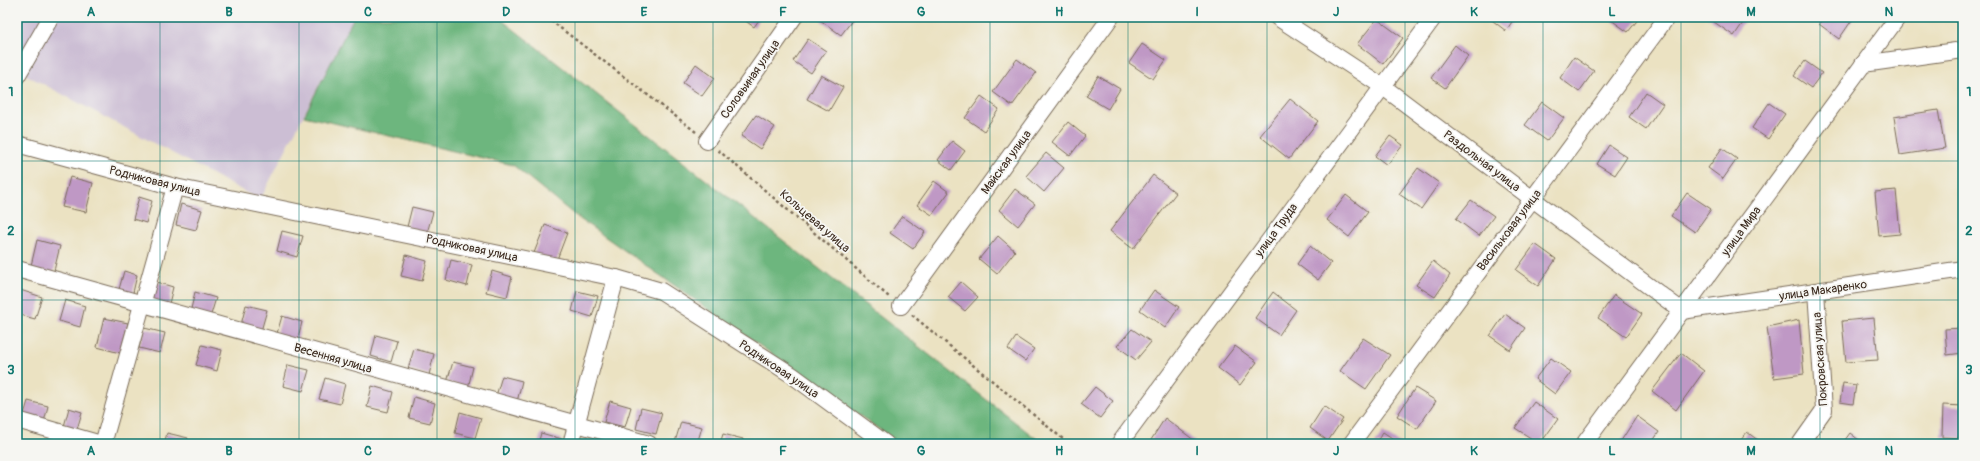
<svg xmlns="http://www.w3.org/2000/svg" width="1980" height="461" font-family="Pangolin,sans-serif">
<rect width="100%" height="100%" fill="#f6f6f2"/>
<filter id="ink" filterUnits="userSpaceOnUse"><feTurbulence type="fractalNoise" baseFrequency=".025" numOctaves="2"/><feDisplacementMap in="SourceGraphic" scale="8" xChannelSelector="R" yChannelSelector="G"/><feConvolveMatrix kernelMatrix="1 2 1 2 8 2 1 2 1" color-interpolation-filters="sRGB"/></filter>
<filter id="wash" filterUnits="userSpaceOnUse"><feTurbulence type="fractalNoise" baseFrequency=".012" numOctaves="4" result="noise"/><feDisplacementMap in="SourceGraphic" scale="16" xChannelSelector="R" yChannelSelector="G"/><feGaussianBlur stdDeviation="0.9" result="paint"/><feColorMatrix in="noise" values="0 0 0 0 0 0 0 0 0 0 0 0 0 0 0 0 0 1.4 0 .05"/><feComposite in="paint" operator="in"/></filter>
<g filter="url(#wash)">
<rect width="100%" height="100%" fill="#ebe2c2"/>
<path fill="#ccbed4" d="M17 17H354L260 200 17 70Z"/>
<path fill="#6db67e" stroke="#54704e" d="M354 17H498L1043 444H900L577 217 513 165 304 116Z"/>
<g id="blocks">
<g fill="#bf98c5">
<path d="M740 17H761L754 27Z"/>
<path d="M822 17H852L854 18 841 35 820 20Z"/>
<path d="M1488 17H1515L1506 31Z"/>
<path d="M1607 17H1640L1628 32Z"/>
<path d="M1707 17H1747L1734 36Z"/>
<path d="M1824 17H1854L1839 39 1819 24Z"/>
<path d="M1377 19 1403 38 1383 64 1357 44Z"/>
<path d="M808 39 826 51 811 73 793 61Z"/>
<path d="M1142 44 1166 60 1153 79 1129 63Z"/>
<path d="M1455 45 1468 56 1445 88 1431 78Z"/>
<path d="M1574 57 1594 71 1579 92 1560 78Z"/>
<path d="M1017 59 1036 73 1012 106 993 92Z"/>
<path d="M1805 61 1822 73 1811 88 1794 76Z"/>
<path d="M696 64 715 78 702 96 683 83Z"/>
<path d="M821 75 843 87 829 111 807 99Z"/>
<path d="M1098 76 1120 89 1108 109 1086 96Z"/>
<path d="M1646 92 1663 104 1646 129 1629 117Z"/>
<path d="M981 96 999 109 984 131 965 118Z"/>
<path d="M1290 99 1318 121 1289 159 1260 136Z"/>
<path d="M1542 102 1564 118 1547 141 1525 125Z"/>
<path d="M1769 103 1785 114 1768 139 1752 128Z"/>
<path d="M1938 110 1945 148 1900 155 1894 117Z"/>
<path d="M756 115 775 127 760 149 741 136Z"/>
<path d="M1068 122 1085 136 1070 156 1052 142Z"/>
<path d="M1390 136 1403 145 1387 165 1375 156Z"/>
<path d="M952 141 965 151 951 170 938 160Z"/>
<path d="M1609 145 1627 157 1615 175 1597 164Z"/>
<path d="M1722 148 1737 159 1723 179 1708 168Z"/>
<path d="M1046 153 1064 168 1044 192 1026 176Z"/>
<path d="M1418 168 1439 183 1421 209 1399 194Z"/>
<path d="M1153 175 1176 193 1133 249 1110 231Z"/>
<path d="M70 177 93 183 86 212 62 207Z"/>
<path d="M934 181 949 192 932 215 917 205Z"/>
<path d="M1015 189 1035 204 1018 226 999 210Z"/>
<path d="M1896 190 1900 234 1879 236 1875 192Z"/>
<path d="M1687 193 1711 209 1695 232 1671 216Z"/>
<path d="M1346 195 1368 212 1349 237 1327 220Z"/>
<path d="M139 197 152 201 146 223 133 219Z"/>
<path d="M1471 200 1494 216 1479 236 1456 219Z"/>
<path d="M181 204 202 210 196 230 176 225Z"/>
<path d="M412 207 433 212 427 233 407 227Z"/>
<path d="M902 216 925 232 913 249 890 233Z"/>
<path d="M545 225 567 233 556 262 534 253Z"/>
<path d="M282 231 303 236 297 257 277 251Z"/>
<path d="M998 236 1015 251 997 274 979 259Z"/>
<path d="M37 240 60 246 53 275 30 270Z"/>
<path d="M1535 244 1556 259 1538 286 1516 270Z"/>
<path d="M1310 246 1331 263 1318 280 1297 264Z"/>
<path d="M406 255 427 261 422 281 401 276Z"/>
<path d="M451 260 472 265 467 286 446 280Z"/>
<path d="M1433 261 1450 275 1435 297 1416 285Z"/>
<path d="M124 271 137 275 132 297 118 293Z"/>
<path d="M492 271 512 277 507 297 486 292Z"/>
<path d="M153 281 173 287 168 308 147 302Z"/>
<path d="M961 282 978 297 965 311 948 297Z"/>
<path d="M17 289 42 297 35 319 17 314Z"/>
<path d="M1154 290 1179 307 1165 328 1140 310Z"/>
<path d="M577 291 598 296 592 317 572 311Z"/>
<path d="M195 292 216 298 210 318 190 313Z"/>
<path d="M1273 292 1296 310 1279 335 1255 318Z"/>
<path d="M1614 295 1642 314 1626 337 1598 318Z"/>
<path d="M65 300 85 306 80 327 59 321Z"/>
<path d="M246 305 267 310 261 331 241 325Z"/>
<path d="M1505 314 1525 328 1510 350 1490 336Z"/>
<path d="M282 316 302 322 297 342 276 337Z"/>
<path d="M104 318 128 323 120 353 97 347Z"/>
<path d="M1874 318 1878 360 1846 362 1842 321Z"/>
<path d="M1799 320 1804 374 1774 378 1767 327Z"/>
<path d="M144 328 165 333 160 353 139 348Z"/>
<path d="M1963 328V353L1947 355 1945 329Z"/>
<path d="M1132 329 1151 342 1136 360 1117 346Z"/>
<path d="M376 335 397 341 391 362 371 356Z"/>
<path d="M1016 337 1034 349 1025 361 1008 349Z"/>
<path d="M1363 338 1390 355 1366 389 1340 371Z"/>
<path d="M202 345 222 350 217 371 196 365Z"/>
<path d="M1235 346 1257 362 1240 385 1218 368Z"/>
<path d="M414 349 434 354 429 375 408 369Z"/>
<path d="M1681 353 1704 371 1676 410 1652 391Z"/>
<path d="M1551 358 1571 372 1555 394 1535 379Z"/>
<path d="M453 362 473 367 468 388 447 382Z"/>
<path d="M288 365 309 370 303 391 283 386Z"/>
<path d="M502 376 522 381 517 402 496 396Z"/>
<path d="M325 378 345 384 340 404 319 399Z"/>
<path d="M1843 383 1856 385 1853 404 1840 402Z"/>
<path d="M372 386 393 392 388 412 367 407Z"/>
<path d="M1095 387 1113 401 1100 418 1081 404Z"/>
<path d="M1415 388 1436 401 1417 429 1397 416Z"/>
<path d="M414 397 435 403 430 423 409 418Z"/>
<path d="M28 401 48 406 43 426 22 421Z"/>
<path d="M610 401 631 407 625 427 604 422Z"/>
<path d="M1534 402 1558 419 1540 444 1515 428Z"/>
<path d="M1943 405 1963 406V438L1942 437Z"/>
<path d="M1324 406 1343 419 1328 441 1310 428Z"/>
<path d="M69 408 82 412 76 433 63 430Z"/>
<path d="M641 408 662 413 656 434 636 429Z"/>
<path d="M460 412 481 418 475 438 455 433Z"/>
<path d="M1637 416 1659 432 1651 444H1619Z"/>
<path d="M1165 418 1195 441 1193 444H1157L1151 440Z"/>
<path d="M681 422 702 427 697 444 675 442Z"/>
<path d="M1383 432 1401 444H1375Z"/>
<path d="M1747 432 1763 444H1738Z"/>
<path d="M167 433 188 438 186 444H164Z"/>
<path d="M541 433 562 439 560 444H538Z"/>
<path d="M1850 433 1864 444H1842Z"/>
<path d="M723 434 743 439 742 444H720Z"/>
</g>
</g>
</g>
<g filter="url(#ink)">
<use href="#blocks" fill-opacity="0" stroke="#796a57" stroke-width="1"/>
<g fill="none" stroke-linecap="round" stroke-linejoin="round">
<g stroke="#796a57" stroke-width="18">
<g id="minor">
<path d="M1277 17 1382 86 1682 311"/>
<path d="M1863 64 1963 50"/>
<path d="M17 76 51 17"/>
<path d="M707 141 794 17"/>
<path d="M17 144 175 187 616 278 661 291 792 375 886 444"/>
<path d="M17 269 649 444"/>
<path d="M901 306 1111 17"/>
<path d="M1682 311 1963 269"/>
<path d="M17 420 101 444"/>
<path d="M103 444 175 187"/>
<path d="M571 444 616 278"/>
<path d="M1119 444 1434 17"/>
<path d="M1351 444 1667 17"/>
<path d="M1584 444 1898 17"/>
<path d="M1800 444 1824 410 1816 291"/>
</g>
</g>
<g stroke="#796a57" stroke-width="2.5" stroke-dasharray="3 3" stroke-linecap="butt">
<path d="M546 17 696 132"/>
<path d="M718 150 889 297"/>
<path d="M912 315 1069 444"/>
</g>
<use href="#minor" stroke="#fff" stroke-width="16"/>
</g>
</g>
<path fill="none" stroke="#0f766e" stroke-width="1" stroke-opacity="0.55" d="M160 17V444M299 17V444M437 17V444M575 17V444M713 17V444M852 17V444M990 17V444M1128 17V444M1267 17V444M1405 17V444M1543 17V444M1681 17V444M1820 17V444M17 161H1963M17 300H1963"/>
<g text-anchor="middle" stroke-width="3.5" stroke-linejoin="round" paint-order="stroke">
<g font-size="12" fill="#3b2a1e" stroke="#f6f6f2">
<text transform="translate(750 79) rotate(-55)" y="4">Соловьиная улица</text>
<text transform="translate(1482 161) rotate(37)" y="4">Раздольная улица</text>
<text transform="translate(1006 162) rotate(-54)" y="4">Майская улица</text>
<text transform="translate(155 181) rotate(14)" y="4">Родниковая улица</text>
<text transform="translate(815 221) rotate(41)" y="4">Кольцевая улица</text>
<text transform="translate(1276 230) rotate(-54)" y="4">улица Труда</text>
<text transform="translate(1509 230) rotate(-53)" y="4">Васильковая улица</text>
<text transform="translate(1741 231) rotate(-54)" y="4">улица Мира</text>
<text transform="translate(472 248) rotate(12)" y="4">Родниковая улица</text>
<text transform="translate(1823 290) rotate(-8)" y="4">улица Макаренко</text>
<text transform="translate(333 358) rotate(16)" y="4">Весенняя улица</text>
<text transform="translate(1820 359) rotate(-94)" y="4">Покровская улица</text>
<text transform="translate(779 369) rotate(34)" y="4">Родниковая улица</text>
</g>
</g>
<rect width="1980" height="461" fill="none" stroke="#f6f6f2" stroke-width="44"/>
<rect x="22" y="22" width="1936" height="417" fill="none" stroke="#0f766e" stroke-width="1.5"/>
<g font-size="13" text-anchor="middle" font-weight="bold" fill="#0f766e">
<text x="91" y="16">A</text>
<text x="229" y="16">B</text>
<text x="368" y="16">C</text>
<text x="506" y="16">D</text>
<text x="644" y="16">E</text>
<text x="783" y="16">F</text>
<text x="921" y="16">G</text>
<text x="1059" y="16">H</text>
<text x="1197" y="16">I</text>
<text x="1336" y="16">J</text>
<text x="1474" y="16">K</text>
<text x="1612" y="16">L</text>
<text x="1751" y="16">M</text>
<text x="1889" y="16">N</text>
<text x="11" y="96">1</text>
<text x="1969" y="96">1</text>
<text x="11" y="235">2</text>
<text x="1969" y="235">2</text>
<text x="11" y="374">3</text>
<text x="1969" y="374">3</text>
<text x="91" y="455">A</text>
<text x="229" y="455">B</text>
<text x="368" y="455">C</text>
<text x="506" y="455">D</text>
<text x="644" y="455">E</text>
<text x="783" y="455">F</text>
<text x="921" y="455">G</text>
<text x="1059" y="455">H</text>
<text x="1197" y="455">I</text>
<text x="1336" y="455">J</text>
<text x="1474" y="455">K</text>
<text x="1612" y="455">L</text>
<text x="1751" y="455">M</text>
<text x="1889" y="455">N</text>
</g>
</svg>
